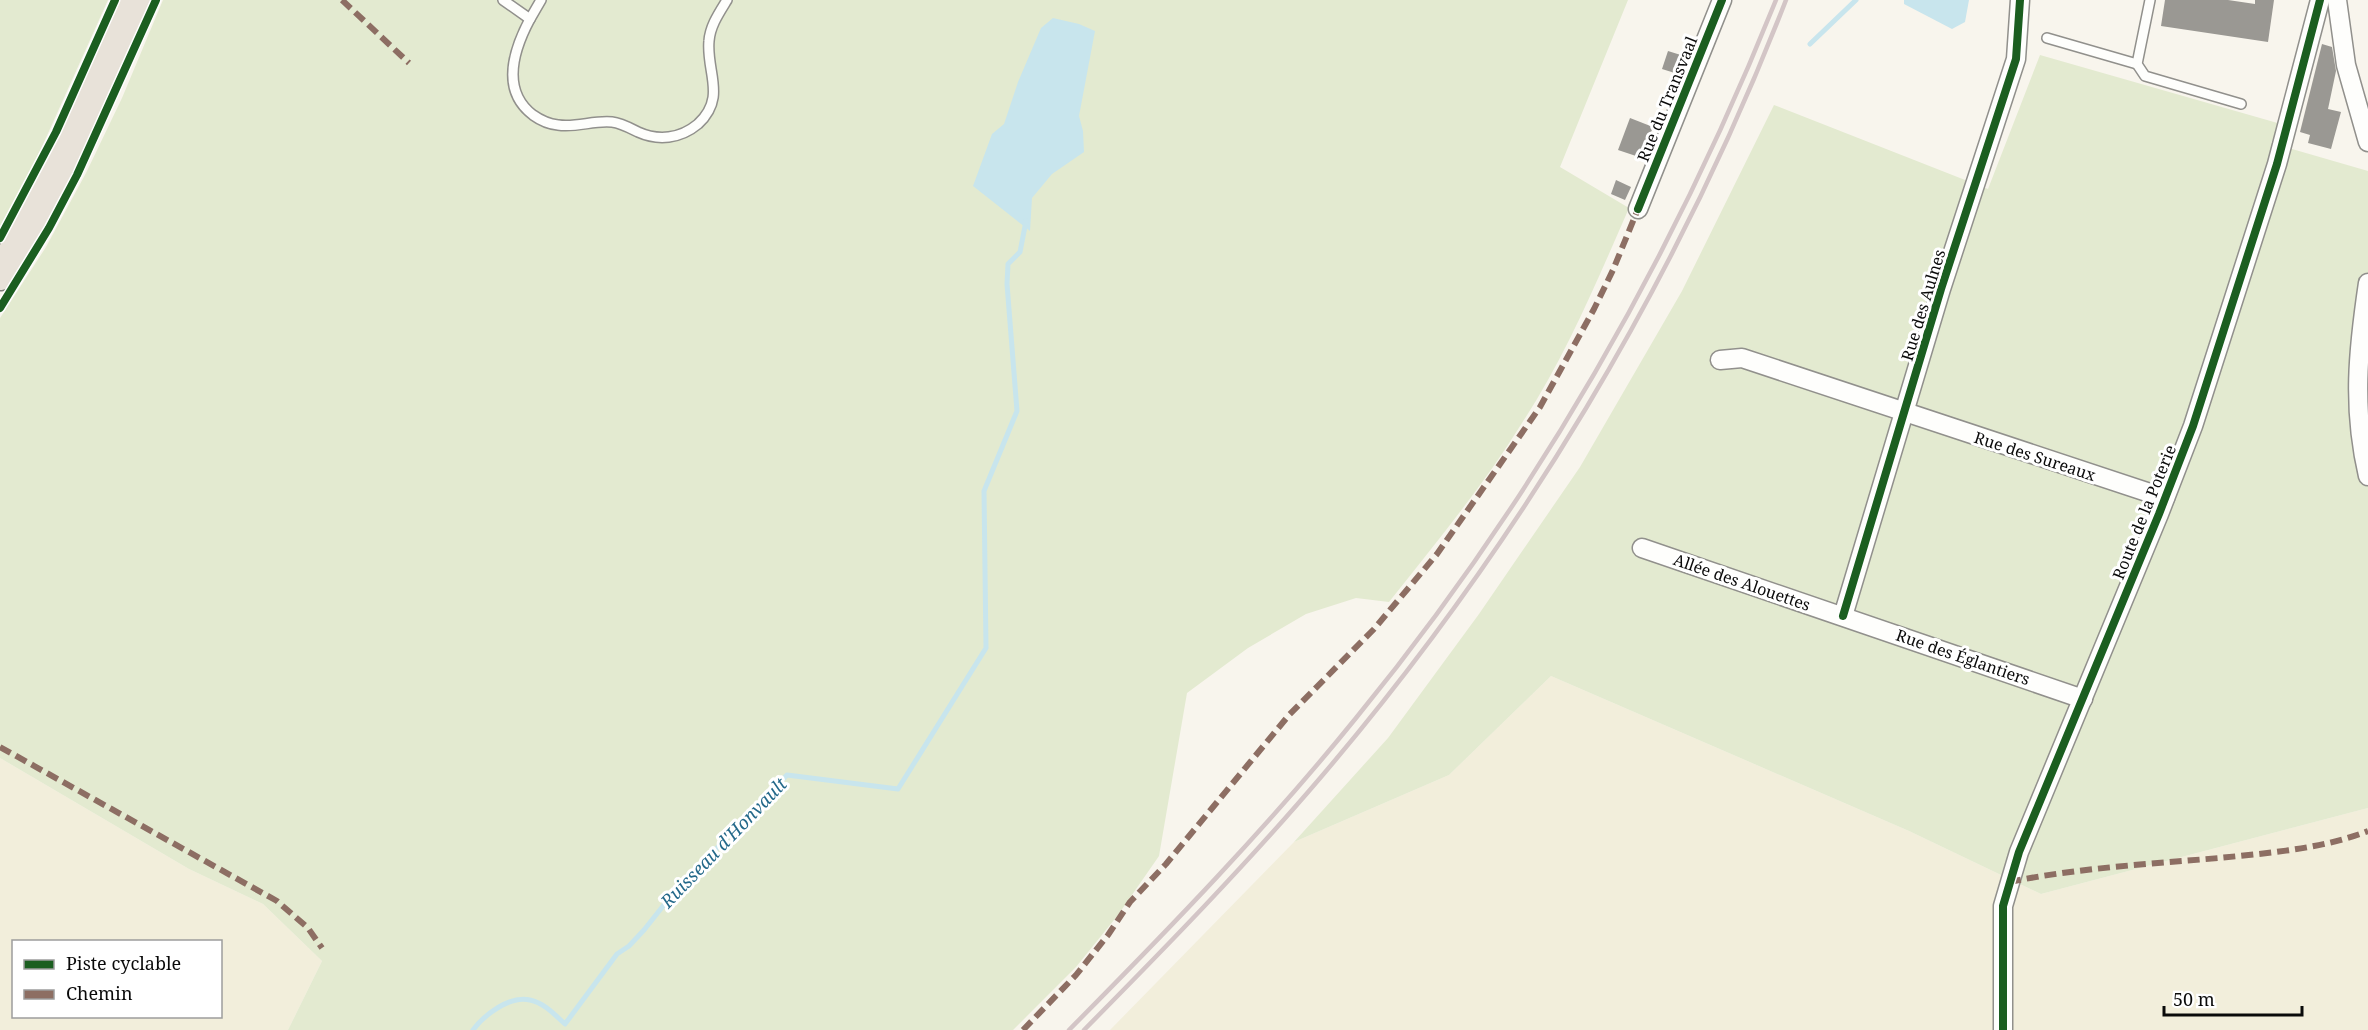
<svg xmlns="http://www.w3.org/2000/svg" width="2368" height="1030" font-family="'Noto Serif',serif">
<rect width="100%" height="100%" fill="#f8f5ed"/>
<g fill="#f2eedb" fill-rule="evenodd">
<path d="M1551 676 1909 831 2041 894 2368 808V1030H1110L1294 842 1449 775Z"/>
<path d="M0 758 189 869 263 904 322 961 288 1030H0ZM14 942H220V1016H14Z"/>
</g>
<g fill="#e3ead0">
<path d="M0 0H108L27 180 0 226Z"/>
<path d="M163 0H1628L1560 167 1629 208C1597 281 1566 356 1522 423 1483 486 1435 544 1389 602L1356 598 1306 614 1248 648 1187 693 1159 856 1118 915 1076 967 1013 1030H288L322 961 263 904 189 869 0 758V318L46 247 86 173 122 98Z"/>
<path d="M2040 55 2281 124 2271 143 2368 171V808L2041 894 1909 831 1551 676 1449 775 1294 842 1388 738 1479 614 1580 467 1682 291 1774 105 1988 189Z"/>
</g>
<g fill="#c8e5ed">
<path d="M1904 0H1969L1965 22 1952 29 1904 4Z"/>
<path d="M1053 18 1079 24 1095 31 1079 116 1083 131 1084 152 1052 174 1032 198 1030 231 973 186 992 134 1004 124 1018 82 1041 28Z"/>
</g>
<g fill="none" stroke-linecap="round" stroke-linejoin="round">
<g stroke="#c8e5ed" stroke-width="5">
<path d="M1810 44 1856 0"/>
<path d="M473 1030C484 1015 510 995 530 1000 544 1003 554 1014 565 1024L617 954 629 946 644 930 671 896 787 775 898 789 986 648 984 491 1017 411 1007 284 1008 264 1020 252 1026 221"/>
</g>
</g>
<g fill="#9a9893">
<path d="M2165 0H2228L2255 4V0H2274L2268 42 2161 26Z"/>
<path d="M2322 44 2332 47 2336 71 2328 109 2341 112 2331 149 2308 143 2310 135 2300 132Z"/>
<path d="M1668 51 1684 56 1678 74 1662 69Z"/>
<path d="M1630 118 1653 127 1642 158 1618 150Z"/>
<path d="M1616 180 1631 187 1625 200 1611 194Z"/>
</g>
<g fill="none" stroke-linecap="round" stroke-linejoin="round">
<g stroke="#91908c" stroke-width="12">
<g id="lane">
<path d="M503 0 530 19 541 0"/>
<path d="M2150 0 2137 64 2145 76 2241 104"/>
<path d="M530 19C514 49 500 90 533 115 540 120 548 124 558 125 576 128 594 120 612 122 621 123 630 128 638 132 658 141 680 139 698 124 727 97 706 72 709 41 710 26 719 13 727 0"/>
<path d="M2047 38 2137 64"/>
</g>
</g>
<g stroke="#91908c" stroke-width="21">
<g id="street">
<path d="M2337 0 2346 65 2368 142"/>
<path d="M1638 209 1722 0"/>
<path d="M2368 283C2358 350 2352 408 2368 476"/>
<path d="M1720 360 1742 358 2165 498"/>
<path d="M1642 548 2083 699"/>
<path d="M1843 616 1941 289 2016 59 2020 0"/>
<path d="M2003 1030V906L2019 852 2159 514 2193 426 2277 164 2320 0"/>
</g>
</g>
<g stroke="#7e7d7a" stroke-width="33">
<path id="primary" d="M0 275C53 185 94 95 136 0"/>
</g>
<use href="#lane" stroke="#fefefc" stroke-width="9"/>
<use href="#street" stroke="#fefefc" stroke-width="18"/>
<use href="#primary" stroke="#e8e2d9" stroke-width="30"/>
<g stroke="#d3c5c6" stroke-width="4.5">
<path d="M1069 1030C1169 929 1267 828 1356 718 1533 502 1672 259 1776 0"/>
<path d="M1084 1030C1165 948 1246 865 1321 777 1518 546 1676 283 1786 0"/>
</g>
<g stroke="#8d6e63" stroke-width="6" stroke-dasharray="12 6" stroke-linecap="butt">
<path d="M342 0 409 63"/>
<path d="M0 747 277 901 308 928 322 948"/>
<path d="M2009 882C2078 868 2149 864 2219 858 2268 853 2322 849 2368 831"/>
<path d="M1023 1030 1076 975 1108 935 1130 902 1166 864 1289 715 1374 629 1437 554 1540 407 1594 309 1613 270 1638 209"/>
</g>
<g stroke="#fff" stroke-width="11">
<g id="cycleway">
<path d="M1638 209 1722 0"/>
<path d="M0 238 56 132 115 0"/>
<path d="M0 308 49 228 77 175 156 0"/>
<path d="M1843 616 1941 289 2016 59 2020 0"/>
<path d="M2003 1030V906L2019 852 2159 514 2193 426 2277 164 2320 0"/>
</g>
</g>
<use href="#cycleway" stroke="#1b5e20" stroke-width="8"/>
</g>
<g text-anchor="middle" stroke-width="6" stroke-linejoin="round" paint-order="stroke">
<g font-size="16" fill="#0a0a0a" stroke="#fff">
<text transform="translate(1667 99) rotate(-68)" y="6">Rue du Transvaal</text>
<text transform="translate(1923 305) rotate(-73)" y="6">Rue des Aulnes</text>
<text transform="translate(2035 456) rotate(18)" y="6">Rue des Sureaux</text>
<text transform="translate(2144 512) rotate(-68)" y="6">Route de la Poterie</text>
<text transform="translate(1742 582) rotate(19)" y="6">Allée des Alouettes</text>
<text transform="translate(1963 657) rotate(19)" y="6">Rue des Églantiers</text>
</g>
<g font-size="18" font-style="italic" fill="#24698a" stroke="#fff">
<text transform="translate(724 843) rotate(-46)" y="6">Ruisseau d'Honvault</text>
</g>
</g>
<rect x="12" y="940" width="210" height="78" fill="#ffffff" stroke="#9d9d9d" stroke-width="1.5"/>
<rect x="24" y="960" width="30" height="9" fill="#1b5e20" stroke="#9d9d9d" stroke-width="1.5"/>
<text x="66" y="970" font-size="18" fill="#0a0a0a">Piste cyclable</text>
<rect x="24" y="990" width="30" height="9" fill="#8d6e63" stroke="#9d9d9d" stroke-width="1.5"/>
<text x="66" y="1000" font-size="18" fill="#0a0a0a">Chemin</text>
<path d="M2164 1006v9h138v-9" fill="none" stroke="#0a0a0a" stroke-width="3"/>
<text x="2173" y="1006" font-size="18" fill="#0a0a0a" stroke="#ffffff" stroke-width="4.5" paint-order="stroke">50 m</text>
</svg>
